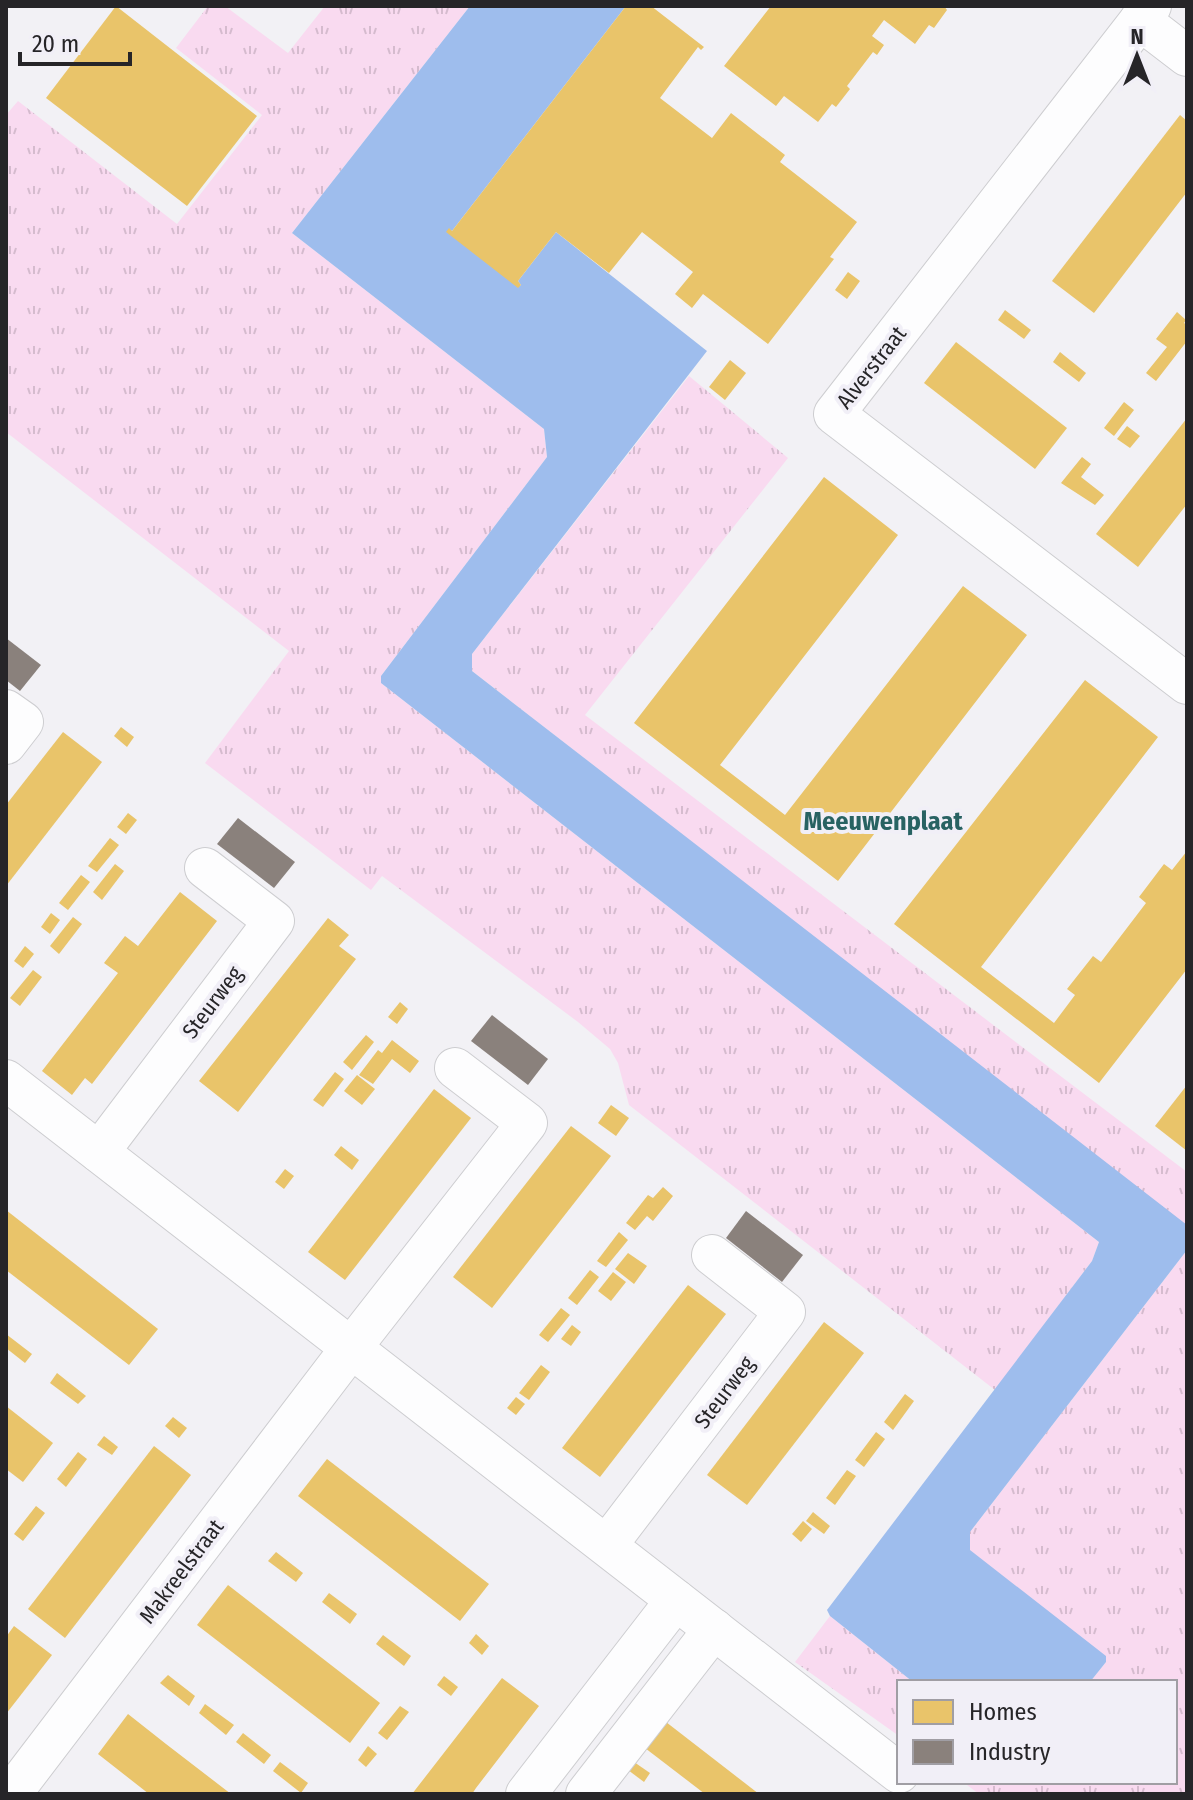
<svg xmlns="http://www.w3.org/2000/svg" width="1193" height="1800" font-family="'Fira Sans Condensed',sans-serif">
<defs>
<pattern id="grass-tufts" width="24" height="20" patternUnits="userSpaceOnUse" patternTransform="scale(2)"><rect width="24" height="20" fill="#f9daf0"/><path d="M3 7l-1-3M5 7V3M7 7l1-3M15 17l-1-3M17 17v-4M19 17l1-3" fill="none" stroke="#d5bbce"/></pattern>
</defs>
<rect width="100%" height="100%" fill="#f2f1f5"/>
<g fill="url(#grass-tufts)">
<path d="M208 6H225L288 53 325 6H470L292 233 544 429 547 457 381 676V683L1099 1242 1092 1261 995 1390 629 1105 618 1063 610 1049 578 1022 382 876 371 890 205 763 289 651 6 432V115L18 101 177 224 262 115 176 48Z"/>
<path d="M689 376 788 458 585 715 1187 1172V1227L472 671V654Z"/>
<path d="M1187 1250V1794H979L963 1782H1175V1682H1090L1106 1662 969 1550 970 1532Z"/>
<path d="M830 1616 913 1682H899V1736L795 1662Z"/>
</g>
<path fill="#9ebded" d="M470 6H626L452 231 449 229 518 287 521 285 518 281 556 232 707 351 472 654V671L1187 1225V1250L970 1532V1550L1106 1656V1662L1090 1682H913L830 1616 827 1610 1092 1261 1099 1242 381 683V676L547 457 544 429 292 233Z"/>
<g fill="#e9c46a">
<path d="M116 6 257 116 187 206 46 98Z"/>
<path d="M626 6H651L704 47 701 50 698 47 660 98 712 138 731 113 785 155 780 162 857 222 830 257 834 259 768 344 703 294 692 308 675 294 693 272 642 232 609 273 556 232 518 281 521 285 518 288 446 232 449 228 452 231Z"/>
<path d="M771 6H944L947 10 934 28 929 25 915 44 884 20 872 36 884 45 877 55 873 52 847 86 850 89 836 107 832 104 818 122 784 96 776 106 724 66Z"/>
<path d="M1180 115 1187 121V192L1094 313 1052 281Z"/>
<path d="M848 272 860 281 847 299 835 290Z"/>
<path d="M1005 310 1031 330 1024 339 998 320Z"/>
<path d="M1177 312 1186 320 1184 323 1187 325V341L1156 381 1146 373 1167 347 1156 339Z"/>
<path d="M956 342 1067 428 1035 469 924 383Z"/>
<path d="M1060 352 1086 373 1079 382 1053 362Z"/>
<path d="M730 360 746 373 725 400 709 387Z"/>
<path d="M1124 402 1134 410 1114 436 1104 428Z"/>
<path d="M1187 418V504L1138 567 1096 534Z"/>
<path d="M1127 426 1140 436 1130 448 1117 439Z"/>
<path d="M1082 457 1091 464 1081 477 1104 495 1095 505 1061 483Z"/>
<path d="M824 477 898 535 720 765 785 815 963 586 1027 635 838 881 634 723Z"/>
<path d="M1085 680 1158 737 981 967 1054 1023 1075 995 1067 989 1093 956 1101 962 1146 903 1139 897 1164 864 1172 870 1187 851V969L1099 1083 894 924Z"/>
<path d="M121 727 134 737 127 747 114 736Z"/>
<path d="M63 732 102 762 6 886V805Z"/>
<path d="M128 813 137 820 126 834 117 827Z"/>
<path d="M110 838 119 845 97 872 88 866Z"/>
<path d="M115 864 124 871 102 900 93 892Z"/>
<path d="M81 875 90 882 68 910 59 903Z"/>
<path d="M180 892 217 921 92 1084 85 1078 72 1095 42 1071 118 973 104 963 125 936 138 946Z"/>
<path d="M51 913 60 920 50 934 41 927Z"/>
<path d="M73 917 82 924 59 954 50 946Z"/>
<path d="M328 918 349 935 339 946 356 959 238 1112 199 1081Z"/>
<path d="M25 946 34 954 23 968 14 961Z"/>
<path d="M33 970 42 977 20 1006 10 998Z"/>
<path d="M400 1002 408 1009 397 1024 388 1017Z"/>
<path d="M366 1035 374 1042 352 1070 343 1062Z"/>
<path d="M392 1040 419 1061 410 1073 392 1059 373 1084 359 1075 378 1050 382 1053Z"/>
<path d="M335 1072 344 1079 323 1107 313 1100Z"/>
<path d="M357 1075 375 1089 362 1105 344 1091Z"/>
<path d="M1187 1085V1151L1155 1126Z"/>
<path d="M434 1089 471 1118 345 1280 308 1252Z"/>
<path d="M611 1105 629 1118 616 1136 598 1123Z"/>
<path d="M571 1126 611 1156 492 1308 453 1277Z"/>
<path d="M341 1146 359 1160 352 1170 334 1155Z"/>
<path d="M285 1169 294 1176 284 1189 275 1182Z"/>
<path d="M663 1187 673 1196 653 1221 647 1216 635 1230 626 1223 648 1195 653 1198Z"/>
<path d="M6 1210 158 1329 129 1365 6 1270Z"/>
<path d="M619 1232 628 1240 606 1267 597 1261Z"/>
<path d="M628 1253 647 1266 634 1284 615 1269Z"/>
<path d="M590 1270 599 1277 577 1305 568 1298Z"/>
<path d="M613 1272 626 1282 611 1301 598 1291Z"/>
<path d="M688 1285 726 1314 600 1477 562 1448Z"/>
<path d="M561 1308 570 1315 548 1342 539 1335Z"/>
<path d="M824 1322 864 1353 747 1505 707 1475Z"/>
<path d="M572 1325 581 1332 571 1346 561 1339Z"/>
<path d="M6 1334 32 1354 25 1363 6 1348Z"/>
<path d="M541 1365 550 1372 529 1400 519 1393Z"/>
<path d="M57 1373 86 1396 78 1404 50 1383Z"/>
<path d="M905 1394 914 1401 893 1430 884 1422Z"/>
<path d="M516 1397 525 1404 516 1415 507 1408Z"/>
<path d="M6 1406 53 1443 23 1482 6 1469Z"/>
<path d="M173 1417 187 1428 179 1438 165 1426Z"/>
<path d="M876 1432 885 1439 864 1467 855 1460Z"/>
<path d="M104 1436 118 1447 112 1455 97 1445Z"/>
<path d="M154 1446 191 1475 65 1638 28 1609Z"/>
<path d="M78 1452 87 1459 66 1487 57 1479Z"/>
<path d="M327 1459 489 1584 460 1621 298 1496Z"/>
<path d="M847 1470 856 1476 835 1505 826 1498Z"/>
<path d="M36 1506 45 1513 23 1541 14 1534Z"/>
<path d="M813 1512 830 1526 824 1534 806 1521Z"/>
<path d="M803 1521 812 1529 801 1542 792 1534Z"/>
<path d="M276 1552 303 1573 296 1582 268 1561Z"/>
<path d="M228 1585 380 1703 350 1743 197 1625Z"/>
<path d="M329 1593 357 1614 350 1624 322 1602Z"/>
<path d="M14 1626 52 1655 6 1714V1637Z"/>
<path d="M476 1634 489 1646 482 1655 469 1643Z"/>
<path d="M383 1635 411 1656 404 1666 376 1644Z"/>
<path d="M168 1675 195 1696 189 1706 160 1683Z"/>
<path d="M444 1676 458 1687 451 1696 437 1685Z"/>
<path d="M502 1678 539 1706 476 1788 472 1794H412Z"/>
<path d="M205 1704 234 1725 226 1735 199 1713Z"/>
<path d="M400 1706 409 1712 387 1740 378 1733Z"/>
<path d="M128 1714 166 1744 231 1794H149L98 1754Z"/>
<path d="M666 1722 759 1794H705L645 1748Z"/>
<path d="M243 1733 271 1755 264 1764 236 1742Z"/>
<path d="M368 1746 377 1754 366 1767 358 1760Z"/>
<path d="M280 1762 308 1783 301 1793 273 1771Z"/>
<path d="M634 1762 650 1773 644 1782 628 1770Z"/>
</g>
<g fill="#8a817c">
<path d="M6 638 41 665 20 691 6 680Z"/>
<path d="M238 818 295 862 274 888 217 844Z"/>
<path d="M492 1015 548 1059 528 1085 471 1041Z"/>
<path d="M746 1211 803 1255 782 1282 726 1238Z"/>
</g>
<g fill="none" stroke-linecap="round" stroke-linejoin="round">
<g stroke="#cdcdd0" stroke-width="42">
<g id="minor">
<path d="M1151 6 834 414 1187 684"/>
<path d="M1140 20 1187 56"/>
<path d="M6 710 23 722 6 744"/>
<path d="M6 1080 899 1773"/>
<path d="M99 1152 274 921 205 868"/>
<path d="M607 1545 785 1312 712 1255"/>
<path d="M11 1794 351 1348 527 1123 455 1068"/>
<path d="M526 1794 676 1600"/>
<path d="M586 1794 714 1629"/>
</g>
</g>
<use href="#minor" stroke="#fdfdfe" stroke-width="40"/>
</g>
<g text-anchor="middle" stroke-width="8" stroke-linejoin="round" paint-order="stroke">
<g font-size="22" fill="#262528" stroke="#f1eff7">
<text transform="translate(871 367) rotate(-52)" y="8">Alverstraat</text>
<text transform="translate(212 1002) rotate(-53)" y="8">Steurweg</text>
<text transform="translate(724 1392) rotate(-53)" y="8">Steurweg</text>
<text transform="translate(181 1571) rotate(-53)" y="8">Makreelstraat</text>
</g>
<g font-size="26" font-weight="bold" fill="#286262" stroke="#f1eff7">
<text x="883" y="830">Meeuwenplaat</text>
</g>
</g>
<rect width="1193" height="1800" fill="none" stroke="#262528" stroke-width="16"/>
<rect x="897" y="1680" width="280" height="104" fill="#f1eff7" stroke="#a09ea4" stroke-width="2"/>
<rect x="913" y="1700" width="40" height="24" fill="#e9c46a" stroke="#a09ea4" stroke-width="2"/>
<text x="969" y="1720" font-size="24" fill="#262528">Homes</text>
<rect x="913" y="1740" width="40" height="24" fill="#8a817c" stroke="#a09ea4" stroke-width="2"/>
<text x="969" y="1760" font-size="24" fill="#262528">Industry</text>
<g transform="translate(1137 56)" stroke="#f1eff7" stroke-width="6" paint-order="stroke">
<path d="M0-6L14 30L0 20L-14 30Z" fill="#262528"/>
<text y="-12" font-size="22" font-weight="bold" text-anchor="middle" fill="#262528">N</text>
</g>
<path d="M20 52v12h110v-12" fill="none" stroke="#262528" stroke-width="4"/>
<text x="32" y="52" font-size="24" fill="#262528" stroke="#f1eff7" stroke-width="6" paint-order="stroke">20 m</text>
</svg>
